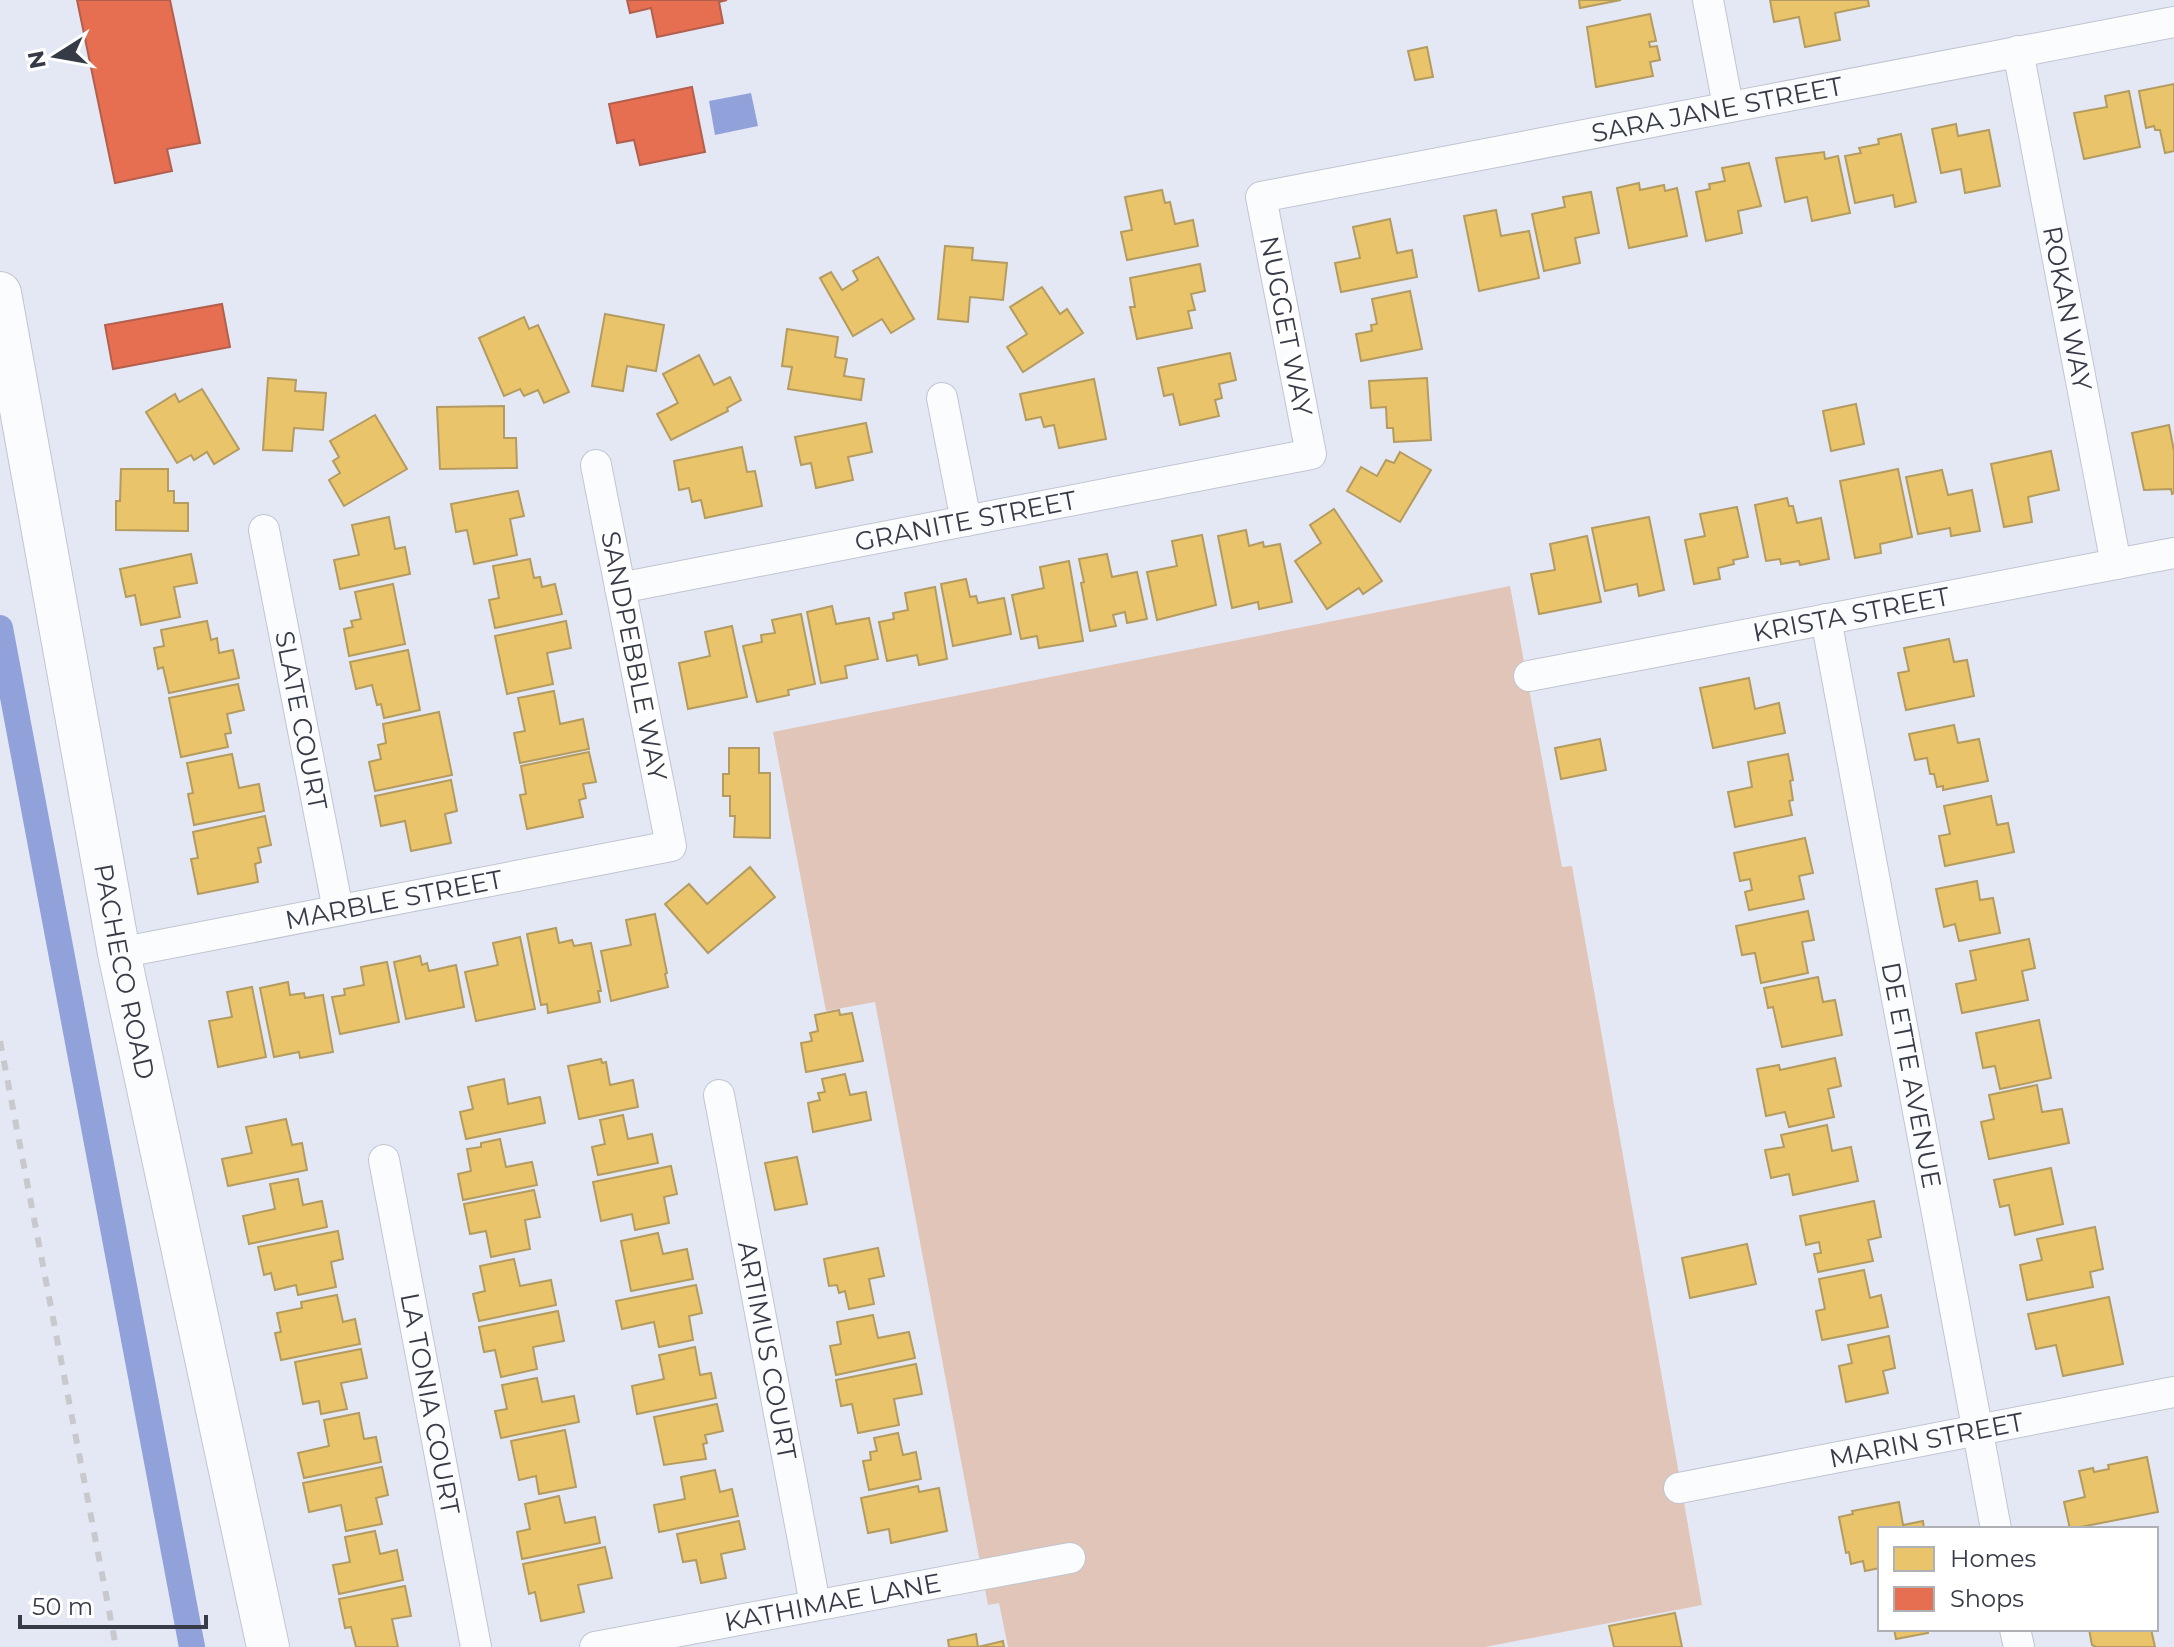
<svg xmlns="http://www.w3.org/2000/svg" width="2174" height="1647" font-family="Montserrat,sans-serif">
<rect width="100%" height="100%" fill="#e4e8f5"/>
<path fill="#e0c5b8" d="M1510 586 1562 867 1572 866 1702 1605 1485 1647H1008L999 1603 988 1605 875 1002 826 1011 773 732Z"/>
<path fill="#91a2da" d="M751 93 758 126 715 135 709 101Z"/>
<g fill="#e9c46a" stroke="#b49b60" stroke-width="2">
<path d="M1579 0H1621L1580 8Z"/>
<path d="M1770 0H1868L1869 6 1835 13 1840 40 1805 47 1799 17 1774 22Z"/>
<path d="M1650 14 1656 41 1649 42 1650 47 1657 46 1660 60 1650 62 1653 76 1596 87 1587 27Z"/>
<path d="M1427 47 1433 77 1415 80 1408 51Z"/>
<path d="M2174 84V151L2165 153 2160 130H2155L2154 126 2146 128 2139 91Z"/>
<path d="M2129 91 2140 147 2084 159 2074 113 2107 107 2105 96Z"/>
<path d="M1956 124 1958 136 1989 130 2000 186 1965 193 1961 169 1941 173 1932 129Z"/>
<path d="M1901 134 1916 202 1895 207 1893 195 1855 203 1845 156 1861 153 1859 148 1879 144 1878 139Z"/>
<path d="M1824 152 1825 159 1838 156 1850 213 1812 221 1807 197 1785 202 1776 158Z"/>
<path d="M1749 163 1761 206 1738 211 1742 233 1706 241 1696 192 1710 189 1709 184 1725 181 1722 168Z"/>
<path d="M1639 183 1640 190 1664 185 1665 191 1677 188 1687 236 1629 248 1617 188Z"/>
<path d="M1162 190 1165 203 1170 202 1175 224 1193 220 1198 246 1127 260 1121 232 1132 230 1125 197Z"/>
<path d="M1591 192 1599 233 1575 238 1580 263 1544 271 1532 214 1565 207 1563 197Z"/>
<path d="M1496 210 1501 236 1529 231 1539 278 1479 291 1464 216Z"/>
<path d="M1390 219 1397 253 1412 250 1417 277 1341 292 1335 263 1360 258 1353 227Z"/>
<path d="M945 246 973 248 972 260 1007 263 1003 300 970 297 968 322 938 319Z"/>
<path d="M878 257 914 319 891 333 882 319 853 336 820 278 831 272 842 290 858 280 853 271Z"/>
<path d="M1200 264 1205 291 1191 294 1195 310 1188 311 1192 328 1137 339 1130 307H1135L1130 278Z"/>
<path d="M1042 287 1060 314 1067 309 1083 333 1023 372 1007 347 1027 334 1010 307Z"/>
<path d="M1410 291 1422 349 1361 361 1356 334 1372 331 1371 325 1377 324 1372 299Z"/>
<path d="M605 314 664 325 656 371 627 366 623 391 592 386Z"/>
<path d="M524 317 529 329 538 325 569 392 544 403 538 390 524 396 520 389 504 396 479 338Z"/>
<path d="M787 329 838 337 835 357 847 359 844 376 864 379 861 400 788 389 792 367 782 366Z"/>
<path d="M1230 353 1236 380 1219 384 1222 398 1215 400 1219 416 1180 425 1173 394 1164 396 1158 368Z"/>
<path d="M699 355 714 385 730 377 741 400 727 408 728 411 671 440 657 414 678 403 663 374Z"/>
<path d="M268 378 296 380 295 391 326 393 323 430 294 428 292 451 263 450Z"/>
<path d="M1427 378 1431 440 1394 442 1393 428H1387L1386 407 1371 408 1369 381Z"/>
<path d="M1094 379 1106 439 1059 448 1054 425 1044 427 1041 417 1026 420 1020 394Z"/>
<path d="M202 389 239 449 214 464 207 452 194 460 191 455 177 463 146 412 175 394 179 402Z"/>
<path d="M1856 404 1864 444 1831 451 1823 411Z"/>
<path d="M504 406V438H516L517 468 440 469 437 407Z"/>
<path d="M375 415 407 469 344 506 329 480 340 473 333 461 339 457 330 441Z"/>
<path d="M866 423 872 452 848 457 853 480 816 488 811 463 801 465 795 437Z"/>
<path d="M2169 425 2174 451V493L2172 494 2171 489 2144 490 2132 433Z"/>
<path d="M742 447 747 472 755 471 762 506 705 518 701 500 692 502 689 488 679 490 674 461Z"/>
<path d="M2051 451 2059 490 2028 497 2032 522 2004 527 1991 464Z"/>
<path d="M1400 452 1431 470 1400 522 1347 491 1361 467 1377 476 1386 460 1394 463Z"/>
<path d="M121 469H168V491H174V503H188V531L116 530V501H120Z"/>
<path d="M1898 469 1912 537 1880 544 1881 553 1855 558 1840 481Z"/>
<path d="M1942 470 1948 495 1972 490 1980 531 1951 536 1950 528 1918 534 1906 477Z"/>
<path d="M518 491 524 516 510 519 517 555 474 564 467 530 456 532 451 504Z"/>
<path d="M1787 498 1789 506H1793L1797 523 1821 518 1829 559 1800 565 1799 561 1781 564 1780 559 1766 561 1755 505Z"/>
<path d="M1737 507 1748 557 1733 560 1734 564 1718 568 1720 579 1694 584 1685 540 1705 536 1700 514Z"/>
<path d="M1334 509 1382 581 1363 594 1359 588 1327 609 1295 561 1321 543 1310 525Z"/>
<path d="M389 517 395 549 405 547 410 574 340 589 334 560 359 555 352 525Z"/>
<path d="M1649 517 1664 590 1639 596 1637 584 1605 591 1592 528Z"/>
<path d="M1246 530 1249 546 1263 542 1264 547 1280 544 1292 602 1259 609 1258 602 1232 608 1218 536Z"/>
<path d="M1202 535 1216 605 1157 620 1147 572 1177 566 1172 541Z"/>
<path d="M1587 536 1601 602 1539 614 1531 574 1555 570 1550 544Z"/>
<path d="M191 554 197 583 174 587 180 617 141 625 135 595 126 597 120 569Z"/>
<path d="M1107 554 1112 577 1137 572 1147 619 1127 623 1125 612 1113 615 1116 626 1090 631 1081 583 1084 582 1079 559Z"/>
<path d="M530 559 534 578 540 577 542 587 555 584 562 614 495 628 489 600 499 598 493 566Z"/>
<path d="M1069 561 1083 641 1039 648 1037 636 1021 639 1012 595 1044 588 1040 567Z"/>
<path d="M966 579 970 597 976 596 978 603 1004 598 1011 634 953 646 941 584Z"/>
<path d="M393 584 405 644 349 656 344 629 353 627 351 621 361 619 355 592Z"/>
<path d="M935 587 947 659 919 665 917 655 887 661 879 622 894 619 893 613 908 610 905 593Z"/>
<path d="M832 606 836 624 869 618 878 659 845 666 847 678 821 683 807 612Z"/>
<path d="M801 614 815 684 788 690 789 695 757 702 743 646 762 642 761 635 775 633 772 620Z"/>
<path d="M207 621 211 640 217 638 219 653 233 650 239 678 169 693 163 667 158 669 154 648 164 646 161 630Z"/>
<path d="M566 621 571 648 547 653 553 684 507 694 495 636Z"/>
<path d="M732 626 747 697 688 709 679 663 710 656 705 632Z"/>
<path d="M1949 639 1954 662 1967 660 1974 696 1906 710 1898 673 1909 671 1904 648Z"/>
<path d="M408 650 420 710 384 718 381 704 377 705 372 685 356 689 350 662Z"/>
<path d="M1749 678 1755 709 1779 703 1785 733 1713 748 1700 688Z"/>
<path d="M238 684 244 710 227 714 231 733 225 734 228 747 181 757 169 698Z"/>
<path d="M554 691 560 724 583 719 589 749 520 763 514 733 525 731 518 698Z"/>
<path d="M439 712 452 775 375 791 369 762 381 759 378 745 386 743 383 724Z"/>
<path d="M1954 725 1958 743 1979 739 1988 781 1943 790V786L1937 787 1934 774H1930L1927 758 1915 760 1909 734Z"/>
<path d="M1600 739 1606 770 1561 779 1555 748Z"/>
<path d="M729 748H759V773H770V838L734 837 735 816H730V796H723V774H729Z"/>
<path d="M589 752 596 782 583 784 586 798 579 800 583 817 527 829 520 795 526 794 521 766Z"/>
<path d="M232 754 239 788 259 784 264 811 194 825 188 794 193 793 187 763Z"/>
<path d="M1788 754 1793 780 1790 781 1793 800 1789 801 1792 815 1735 827 1728 792 1752 787 1748 762Z"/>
<path d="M451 780 457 811 445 814 451 843 411 851 405 821 381 826 375 796Z"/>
<path d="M1991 796 1997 825 2008 823 2014 852 1945 866 1939 836 1950 834 1944 806Z"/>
<path d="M265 816 271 845 258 848 261 862 255 864 258 882 198 894 191 859 198 858 193 832Z"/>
<path d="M1805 838 1813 873 1799 876 1804 899 1749 910 1745 892 1752 890 1750 879 1740 881 1734 853Z"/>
<path d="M750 867 775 897 708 953 665 904 689 884 707 904Z"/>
<path d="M1977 881 1980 900 1993 898 2000 933 1959 941 1955 924 1944 927 1936 889Z"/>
<path d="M1808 911 1814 940 1802 942 1808 973 1761 983 1755 953 1742 955 1736 926Z"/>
<path d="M655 914 667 973 665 974 668 987 611 1001 601 951 631 945 626 920Z"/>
<path d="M556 928 559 943 572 940 574 946 591 943 601 991H598L600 1002 548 1013 547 1004 541 1005 527 934Z"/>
<path d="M520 937 535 1009 476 1021 465 972 498 965 493 943Z"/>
<path d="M2029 939 2035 968 2022 971 2028 1000 1962 1013 1956 984 1976 980 1970 951Z"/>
<path d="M420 956 422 965 427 963 429 971 456 965 464 1007 406 1019 394 962Z"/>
<path d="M387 962 399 1022 340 1034 332 997 345 995 344 989 364 985 361 967Z"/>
<path d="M1818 977 1823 1002 1835 1000 1842 1035 1782 1047 1773 1007 1768 1008 1764 988Z"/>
<path d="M288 982 290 995 304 993 305 998 323 995 333 1052 300 1058 299 1052 274 1057 260 988Z"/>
<path d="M252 987 266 1057 218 1067 209 1021 232 1017 227 992Z"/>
<path d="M839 1010 840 1015 852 1013 863 1061 806 1072 801 1043 812 1041 810 1033 818 1031 815 1015Z"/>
<path d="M2039 1020 2051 1078 2000 1089 1995 1066 1983 1068 1976 1033Z"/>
<path d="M1835 1058 1841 1086 1828 1089 1834 1117 1789 1127 1785 1112 1766 1116 1757 1069 1779 1065 1780 1070Z"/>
<path d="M601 1059 602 1063 606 1062 610 1085 633 1080 638 1107 579 1119 568 1066Z"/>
<path d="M845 1074 850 1095 866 1092 871 1120 813 1132 808 1103 820 1100 818 1093 825 1092 822 1079Z"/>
<path d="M504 1079 508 1104 540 1097 545 1123 466 1139 460 1112 473 1109 468 1087Z"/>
<path d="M2037 1085 2042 1112 2062 1109 2069 1143 1989 1159 1981 1122 1994 1119 1989 1095Z"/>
<path d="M623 1115 628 1139 652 1134 658 1163 598 1175 592 1147 605 1144 600 1120Z"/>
<path d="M286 1119 292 1145 302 1143 307 1170 228 1186 222 1159 252 1153 246 1127Z"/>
<path d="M1827 1125 1832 1151 1851 1147 1858 1181 1793 1195 1789 1174 1771 1178 1765 1150 1784 1147 1781 1135Z"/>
<path d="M500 1139 506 1167 532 1162 537 1185 463 1200 458 1174 471 1171 467 1149 481 1147V1143Z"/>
<path d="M797 1157 807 1204 775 1210 765 1163Z"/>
<path d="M671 1166 677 1194 664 1197 669 1223 635 1230 632 1214 601 1221 593 1182Z"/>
<path d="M2051 1168 2063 1224 2015 1235 2009 1205 2000 1207 1994 1180Z"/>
<path d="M298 1179 303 1205 322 1201 327 1227 249 1244 243 1216 275 1209 270 1184Z"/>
<path d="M534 1190 540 1217 525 1220 530 1249 491 1257 486 1231 470 1234 464 1204Z"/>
<path d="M1874 1201 1881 1237 1868 1240 1873 1261 1818 1272 1814 1254 1821 1253 1819 1242 1806 1245 1800 1216Z"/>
<path d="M2095 1227 2103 1269 2090 1272 2093 1287 2027 1300 2020 1265 2042 1260 2037 1239Z"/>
<path d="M338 1231 343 1259 331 1262 336 1287 298 1295 296 1285 275 1290 271 1273 264 1275 258 1247Z"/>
<path d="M658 1233 663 1254 687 1249 693 1279 631 1291 621 1241Z"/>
<path d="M1747 1244 1756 1284 1690 1298 1682 1258Z"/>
<path d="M878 1248 884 1276 869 1279 874 1304 849 1309 845 1291 839 1293 837 1285 829 1286 824 1259Z"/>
<path d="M514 1259 520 1286 551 1280 556 1305 479 1321 473 1294 485 1291 480 1266Z"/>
<path d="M1864 1270 1870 1298 1881 1295 1888 1327 1822 1340 1816 1311 1825 1309 1819 1279Z"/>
<path d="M696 1285 702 1313 689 1316 693 1340 659 1347 654 1322 622 1329 616 1301Z"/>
<path d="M337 1295 343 1322 355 1319 360 1344 281 1360 275 1333 281 1332 277 1313 302 1308 301 1302Z"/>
<path d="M2109 1297 2123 1364 2063 1376 2056 1345 2036 1349 2028 1314Z"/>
<path d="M558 1311 564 1341 533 1347 537 1369 501 1377 495 1350 484 1352 479 1327Z"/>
<path d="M873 1315 878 1338 909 1332 915 1358 836 1375 830 1346 841 1344 837 1322Z"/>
<path d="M1889 1336 1895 1368 1883 1371 1888 1393 1846 1402 1839 1366 1852 1363 1848 1345Z"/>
<path d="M695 1347 700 1375 711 1373 716 1398 637 1414 632 1386 664 1379 659 1355Z"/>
<path d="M361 1349 367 1378 341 1383 347 1409 321 1414 319 1401 303 1404 295 1362Z"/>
<path d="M916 1364 922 1394 894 1399 899 1425 858 1433 852 1404 841 1406 836 1380Z"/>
<path d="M537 1378 542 1402 574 1396 579 1422 501 1438 495 1411 507 1409 502 1385Z"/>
<path d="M717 1404 723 1431 705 1435 707 1443 703 1444 706 1459 664 1465 654 1417Z"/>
<path d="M359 1413 364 1439 376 1437 381 1462 304 1478 298 1453 329 1446 324 1420Z"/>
<path d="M565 1430 576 1487 539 1494 536 1476 519 1480 511 1441Z"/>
<path d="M898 1433 903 1455 916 1452 921 1479 869 1490 863 1461 871 1460 870 1452 877 1451 874 1438Z"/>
<path d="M2147 1457 2158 1512 2070 1529 2064 1502 2085 1497 2079 1471 2093 1468 2094 1472 2109 1469 2108 1465Z"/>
<path d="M382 1467 388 1495 376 1498 382 1524 346 1531 341 1505 309 1512 303 1483Z"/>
<path d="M715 1470 720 1492 732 1489 738 1516 659 1532 654 1505 685 1499 681 1477Z"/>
<path d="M918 1486 919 1492 939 1488 947 1531 891 1543 889 1529 868 1533 861 1498Z"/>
<path d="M559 1496 565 1523 595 1517 600 1543 522 1559 517 1532 530 1529 525 1504Z"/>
<path d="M1899 1502 1903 1525 1923 1521 1924 1529H1880V1568L1865 1571 1863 1561 1851 1564 1849 1552 1846 1553 1839 1517 1853 1514 1852 1511Z"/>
<path d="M739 1521 745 1549 721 1554 726 1578 701 1583 696 1560 683 1562 677 1534Z"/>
<path d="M375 1531 380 1554 397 1550 403 1580 339 1594 333 1565 350 1562 345 1537Z"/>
<path d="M605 1547 612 1578 578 1585 584 1612 541 1621 535 1592 529 1594 523 1564Z"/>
<path d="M405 1586 411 1616 392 1619 398 1647H356L351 1627 345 1628 339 1599Z"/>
<path d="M1675 1613 1682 1647H1614L1609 1626Z"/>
<path d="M1894 1629H1927L1928 1633 1896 1639Z"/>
<path d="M2089 1629H2151L2155 1647H2096L2092 1645Z"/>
<path d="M976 1634 978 1647 1003 1641 1004 1647H949L948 1640Z"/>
</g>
<g fill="#e76f51" stroke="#b25f4e" stroke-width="2">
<path d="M77 0H170L200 143 167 149 172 171 115 183Z"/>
<path d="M627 0H727L719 2 723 23 657 37 651 8 630 13Z"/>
<path d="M692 87 705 152 640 165 634 140 617 143 609 104Z"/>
<path d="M222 304 230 347 113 369 105 325Z"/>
</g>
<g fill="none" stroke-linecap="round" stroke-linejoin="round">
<path stroke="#91a2da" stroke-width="26" d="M0 628 192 1647"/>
<g stroke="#c1c5d0" stroke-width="32">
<g id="street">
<path d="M1708 0 1728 106"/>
<path id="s1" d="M2018 51 2116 564"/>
<path d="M942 398 966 521"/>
<path id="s2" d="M264 530 338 910"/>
<path id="s3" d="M620 588 1311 454 1261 197 2174 22"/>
<path id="s4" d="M1826 619 1996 1529"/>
<path id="s5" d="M1529 676 2174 553"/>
<path id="s6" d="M119 953 671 846 596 465"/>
<path id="s7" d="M719 1095 815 1604"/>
<path id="s8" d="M384 1160 476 1647"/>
<path id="s9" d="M1679 1488 2174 1392"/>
<path d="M2015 1629 2019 1647"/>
<path id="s10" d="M595 1647 1070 1558"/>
</g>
</g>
<g stroke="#c1c5d0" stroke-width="44">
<g id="secondary">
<path id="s11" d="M0 293 119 953 268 1647"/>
</g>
</g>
<use href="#street" stroke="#fbfcfe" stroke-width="30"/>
<use href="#secondary" stroke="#fbfcfe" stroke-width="42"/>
<path stroke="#c8c9cc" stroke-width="6" stroke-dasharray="10 10" stroke-linecap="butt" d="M0 1041 116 1647"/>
</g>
<g text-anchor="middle" stroke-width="8" stroke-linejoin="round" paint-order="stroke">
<g font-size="26" fill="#373b47" stroke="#fff">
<text dy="9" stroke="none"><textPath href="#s3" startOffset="1430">SARA JANE STREET</textPath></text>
<text dy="9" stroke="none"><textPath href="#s1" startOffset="262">ROKAN WAY</textPath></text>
<text transform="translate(1286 326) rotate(79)" y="9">NUGGET WAY</text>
<text dy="9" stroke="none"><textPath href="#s3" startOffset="352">GRANITE STREET</textPath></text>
<text dy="9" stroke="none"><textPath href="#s5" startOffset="328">KRISTA STREET</textPath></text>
<text transform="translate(634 656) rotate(79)" y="9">SANDPEBBLE WAY</text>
<text dy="9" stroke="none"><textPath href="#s2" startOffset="194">SLATE COURT</textPath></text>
<text dy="9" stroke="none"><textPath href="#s6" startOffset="280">MARBLE STREET</textPath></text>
<text dy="9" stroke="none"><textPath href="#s11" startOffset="690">PACHECO ROAD</textPath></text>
<text dy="9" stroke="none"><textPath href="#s4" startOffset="464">DE ETTE AVENUE</textPath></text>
<text dy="9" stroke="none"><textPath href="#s7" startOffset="260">ARTIMUS COURT</textPath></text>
<text dy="9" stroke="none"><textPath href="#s8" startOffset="248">LA TONIA COURT</textPath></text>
<text dy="9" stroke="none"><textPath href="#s9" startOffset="252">MARIN STREET</textPath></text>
<text dy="9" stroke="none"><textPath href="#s10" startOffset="242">KATHIMAE LANE</textPath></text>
</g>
</g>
<rect x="1878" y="1527" width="280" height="104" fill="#ffffff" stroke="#afb1b5" stroke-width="2"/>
<rect x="1894" y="1547" width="40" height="24" fill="#e9c46a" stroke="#afb1b5" stroke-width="2"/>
<text x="1950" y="1567" font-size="24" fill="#373b47">Homes</text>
<rect x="1894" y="1587" width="40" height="24" fill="#e76f51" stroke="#afb1b5" stroke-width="2"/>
<text x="1950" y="1607" font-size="24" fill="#373b47">Shops</text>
<g transform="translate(56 56) rotate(259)" stroke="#ffffff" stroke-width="6" paint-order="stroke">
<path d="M0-6L14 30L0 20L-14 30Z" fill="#373b47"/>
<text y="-12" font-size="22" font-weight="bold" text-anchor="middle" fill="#373b47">N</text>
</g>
<path d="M20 1615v12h186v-12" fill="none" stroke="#373b47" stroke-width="4"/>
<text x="32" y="1615" font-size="24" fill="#373b47" stroke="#ffffff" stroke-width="6" paint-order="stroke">50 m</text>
</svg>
